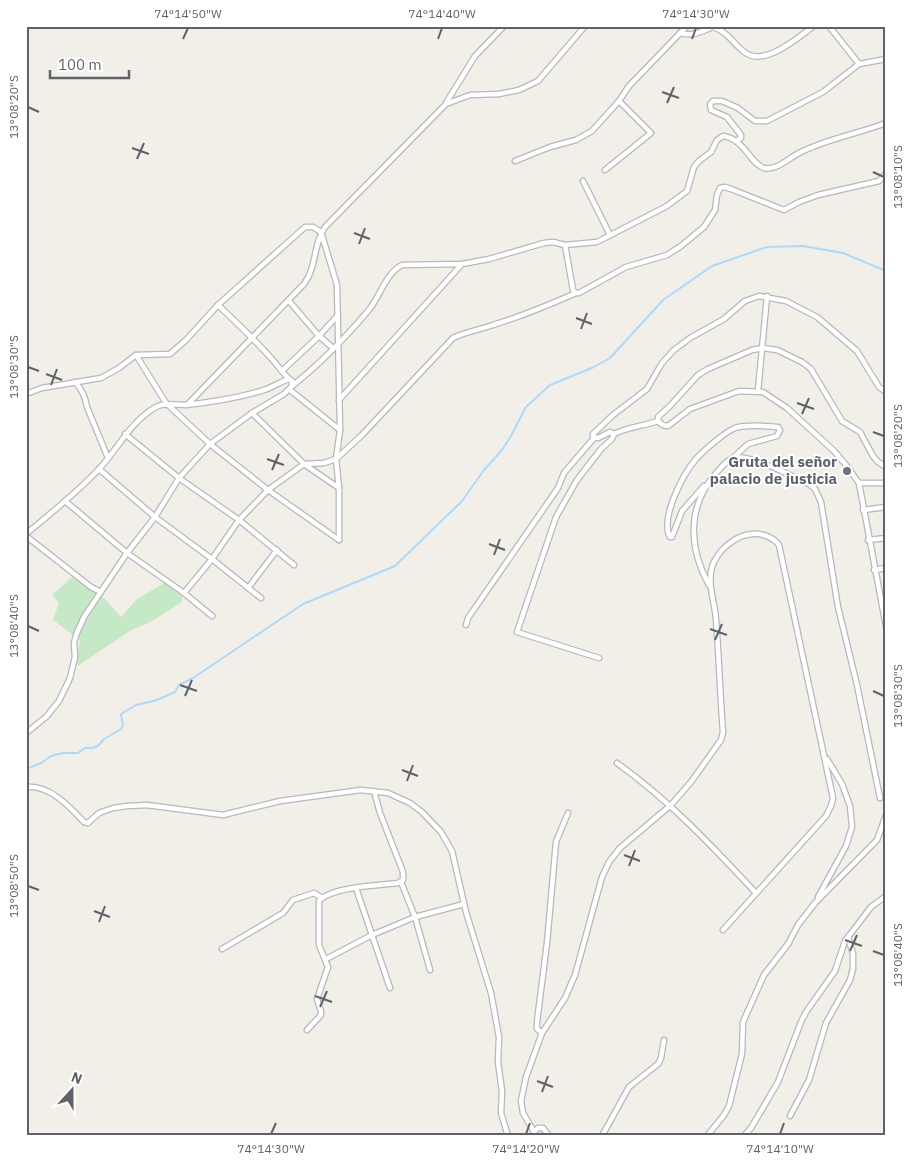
<svg xmlns="http://www.w3.org/2000/svg" width="912" height="1162" font-family="'IBM Plex Sans',sans-serif">
<rect width="100%" height="100%" fill="#f1efe8"/>
<path fill="#c5e8c5" d="M72 577 105 599 121 617 137 599 166 582 182 597V602L152 621 130 631 79 665H75L80 640 53 620 59 603 52 595Z"/>
<g fill="none" stroke-linecap="round" stroke-linejoin="round">
<path stroke="#aadaff" stroke-width="2" d="M26 769 41 763 51 756 63 753H78L85 748H93L99 745 104 739 121 729 123 725 121 714 136 705 157 700 175 692 179 685 193 678 303 604 395 566 462 501 484 470 502 450 511 436 526 407 550 385 592 368 610 358 663 300 712 266 767 247 803 246 843 253 886 271"/>
<g stroke="#b5b8bc" stroke-width="7">
<g id="street">
<path d="M829 26 859 64"/>
<path d="M680 33C692 37 702 31 713 27 728 32 732 42 743 51 763 69 797 38 814 26"/>
<path d="M446 103 475 56 504 26"/>
<path d="M736 141 741 138V135L727 117 711 110 710 104 713 101H722L738 108 755 121H767L823 92 859 64 886 59"/>
<path d="M515 161 550 147 576 140 592 131 619 101 629 86 687 26"/>
<path d="M605 170 651 133 619 101"/>
<path d="M583 181 610 235"/>
<path d="M565 245 573 290 576 293H579L626 267 667 255 681 246 704 227 715 210 717 195 720 188 725 187 731 189 784 210 799 202 818 195 879 181 886 173"/>
<path d="M289 301 319 336 333 348"/>
<path d="M136 355 166 403 210 444 268 490 339 540"/>
<path d="M283 370 319 336 338 315"/>
<path d="M75 382C82 390 85 396 87 407L108 458"/>
<path d="M292 386C320 364 345 338 368 311 380 297 385 274 402 265L462 264 489 259 544 243 553 242 565 245 597 242 667 206 687 191 694 167 699 161 711 152 717 140 723 136C745 139 750 164 764 168 776 171 789 158 799 153 826 139 857 134 886 123"/>
<path d="M290 390 340 430"/>
<path d="M758 391 767 296"/>
<path d="M26 394 42 388 101 378 119 368 136 355 170 354 186 340 218 305 305 227H313L321 232 337 285 340 430 336 459 339 488V540"/>
<path d="M339 400 462 264"/>
<path d="M188 404 304 284C317 267 313 244 325 227L446 104 470 95 499 94 519 90 538 81 585 26"/>
<path d="M252 413 304 464 339 488"/>
<path d="M125 434 179 478 239 520 294 565"/>
<path d="M614 434 610 432 598 438 593 437V434L613 415 647 389 662 363 674 350 690 338 724 319 745 301 759 296 786 301 817 317 857 351 879 387 886 392"/>
<path d="M886 467 878 462 873 456 860 432 842 421 811 369 802 362 777 350 763 348 752 350 708 369 698 375 670 406 658 417C658 423 662 426 668 426L690 409 739 391 763 392 787 408 834 451 846 465 859 483 886 626"/>
<path d="M99 469 155 517 212 559 261 598"/>
<path d="M859 483H886"/>
<path d="M704 486 682 511 672 537H670C660 518 683 474 696 459 703 451 725 432 735 428 747 424 765 426 778 427L780 430 777 436 748 444 734 457"/>
<path d="M65 501 127 553 184 593 212 616"/>
<path d="M863 510 886 507"/>
<path d="M26 534C51 513 78 492 100 468 119 447 131 421 156 407 165 402 176 405 186 405 213 402 239 398 264 390 273 387 280 382 289 379"/>
<path d="M26 536 91 587 101 592"/>
<path d="M868 540 886 538"/>
<path d="M874 570 886 568"/>
<path d="M709 585C688 547 687 505 717 472 722 467 727 459 734 458 752 454 793 477 809 484L815 489 821 502 838 607 857 685 880 798"/>
<path d="M248 588 277 550"/>
<path d="M184 593 212 559 239 520 268 490 304 464 324 463 336 459 362 435 453 338C461 333 482 329 493 325 522 316 549 305 576 293"/>
<path d="M466 625 468 618 558 488 564 473 594 438"/>
<path d="M599 658 517 632 556 517 577 480 601 449 612 439 614 434C628 427 643 426 658 421"/>
<path d="M26 733 46 717 59 701 70 678 75 657 74 643 76 635 84 617 127 553 155 517 179 478 210 444 252 413 284 394 292 386V381C285 377 277 364 271 358 254 339 236 322 218 305"/>
<path d="M617 763C671 802 711 845 756 893"/>
<path d="M26 787C50 785 69 806 84 822L88 823 99 813 113 808 127 806 147 805 223 815 280 801 361 790 388 793 410 803 422 812 441 832 452 851 466 912 491 993 499 1037 498 1062 502 1091 501 1113 508 1136"/>
<path d="M401 882 415 917 430 970"/>
<path d="M356 888 390 988"/>
<path d="M818 897 846 846 852 827 850 806 842 784 827 759"/>
<path d="M222 949 283 913 293 900 314 893 322 898"/>
<path d="M326 959 372 935 415 917 464 904"/>
<path d="M307 1030 321 1015V1011L317 999 328 967 319 945V901C331 887 380 885 398 883L403 880V872L380 813 374 791"/>
<path d="M542 1033 537 1029V1022L547 943 556 842 568 813"/>
<path d="M790 1116 809 1080 826 1023 850 980 853 969V954L848 937"/>
<path d="M534 1132 538 1128H543L549 1136"/>
<path d="M534 1136V1132L523 1113 521 1101 526 1077 542 1033 565 998 575 975 602 877 609 862 620 848 671 805 691 782 721 740 723 732C720 694 719 657 716 620 715 602 707 585 712 567 717 551 735 535 752 534 762 533 773 537 779 545L833 798 831 806 826 816 723 930"/>
<path d="M602 1136 629 1087 658 1064 661 1058 664 1040"/>
<path d="M707 1136 724 1115 729 1106 742 1054 743 1022 764 975 788 944 798 925 815 903 877 840 886 815"/>
<path d="M744 1136 751 1128 778 1082 801 1022 806 1012 835 971 845 941 871 907 886 896"/>
<path d="M885 1136 886 1135"/>
</g>
</g>
<use href="#street" stroke="#fff" stroke-width="4.5"/>
</g>
<path fill="none" stroke="#5f6368" stroke-width="2" d="M183 39 188 28M438 39 442 28M692 39 696 28M662 92 679 98M667 103 674 87M28 107 39 112M132 148 149 154M137 159 144 143M873 172 884 177M354 233 370 239M359 244 365 228M576 318 592 324M581 329 587 313M28 367 39 371M46 374 62 380M51 385 57 369M797 403 814 409M802 414 809 398M873 432 884 436M267 459 284 465M272 470 279 454M489 544 505 550M494 555 500 539M28 626 39 631M710 629 727 635M715 640 722 624M180 685 197 691M873 691 884 696M185 696 192 680M402 770 418 776M407 781 413 765M624 855 640 861M629 866 635 850M28 886 39 890M94 911 110 917M99 922 105 906M845 940 862 946M850 951 857 935M873 951 884 955M315 996 332 1002M320 1007 327 991M537 1081 553 1087M542 1092 548 1076M271 1134 276 1123M526 1134 530 1123M780 1134 784 1123"/>
<circle fill="#6b7280" stroke="#fff" stroke-width="2" cx="847" cy="471" r="5"/>
<g text-anchor="middle" stroke-width="4" stroke-linejoin="round" paint-order="stroke">
<g font-size="15" font-weight="bold" fill="#5b616d" stroke="#fff" text-anchor="end">
<text x="837" y="467">Gruta del señor<tspan x="837" dy="17">palacio de justicia</tspan></text>
</g>
</g>
<rect width="912" height="1162" fill="none" stroke="#ffffff" stroke-width="55"/>
<g transform="translate(72 1090) rotate(21)" stroke="#ffffff" stroke-width="4" paint-order="stroke">
<path d="M0-4L9 19L0 12L-9 19Z" fill="#5f6368"/>
<text y="-8" font-size="14" font-weight="bold" text-anchor="middle" fill="#5f6368">N</text>
</g>
<path d="M50 70v8h79v-8" fill="none" stroke="#5f6368" stroke-width="2.5"/>
<text x="58" y="70" font-size="15" fill="#5f6368" stroke="#ffffff" stroke-width="4" paint-order="stroke">100 m</text>
<rect x="28" y="28" width="856" height="1106" fill="none" stroke="#5f6368" stroke-width="2"/>
<g font-size="12" text-anchor="middle" fill="#5f6368">
<text x="188" y="18">74°14'50"W</text>
<text x="442" y="18">74°14'40"W</text>
<text x="696" y="18">74°14'30"W</text>
<text transform="translate(14 107) rotate(-90)" y="4">13°08'20"S</text>
<text transform="translate(898 177) rotate(-90)" y="4">13°08'10"S</text>
<text transform="translate(14 367) rotate(-90)" y="4">13°08'30"S</text>
<text transform="translate(898 436) rotate(-90)" y="4">13°08'20"S</text>
<text transform="translate(14 626) rotate(-90)" y="4">13°08'40"S</text>
<text transform="translate(898 696) rotate(-90)" y="4">13°08'30"S</text>
<text transform="translate(14 886) rotate(-90)" y="4">13°08'50"S</text>
<text transform="translate(898 955) rotate(-90)" y="4">13°08'40"S</text>
<text x="271" y="1153">74°14'30"W</text>
<text x="526" y="1153">74°14'20"W</text>
<text x="780" y="1153">74°14'10"W</text>
</g>
</svg>
